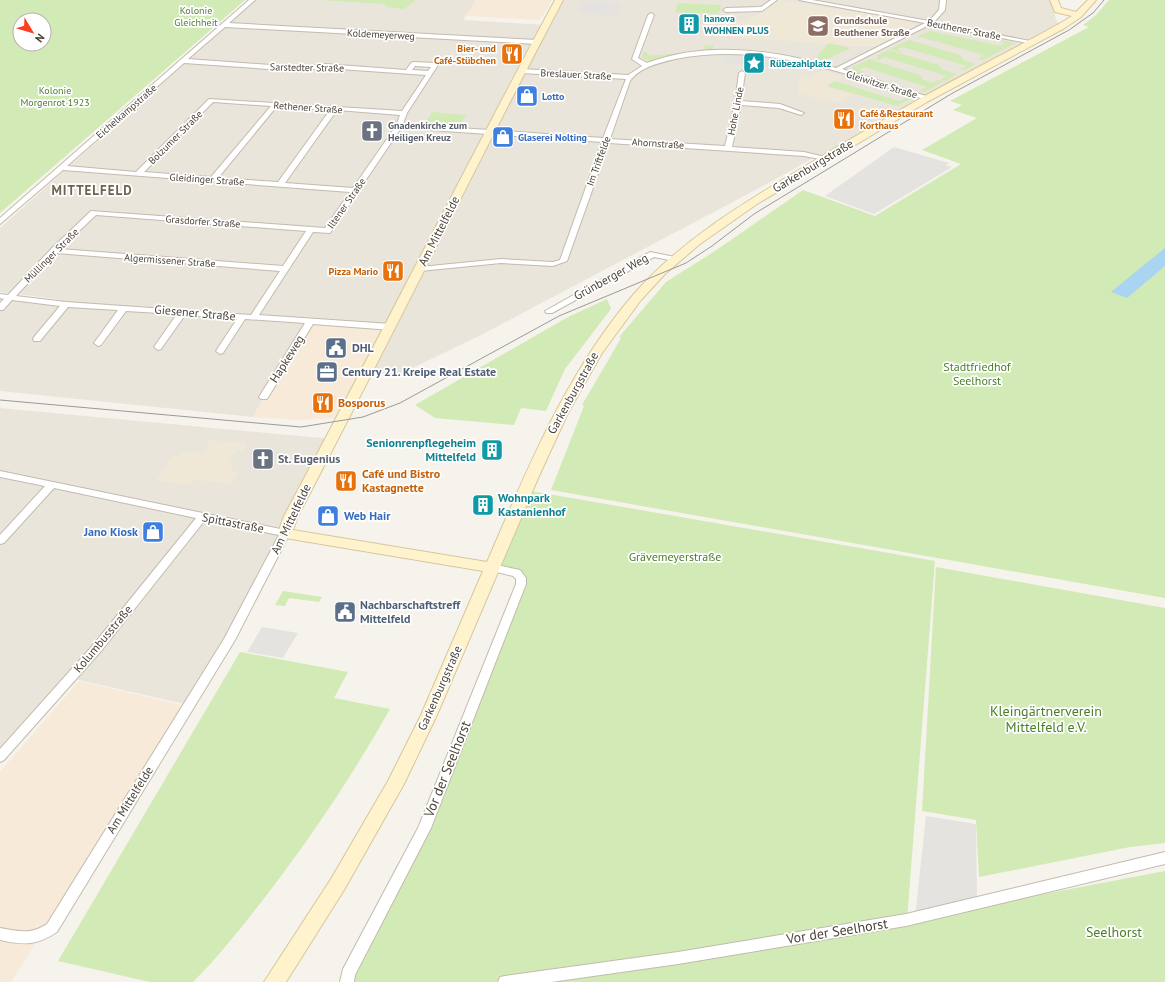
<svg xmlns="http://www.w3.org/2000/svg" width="1165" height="982" font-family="'PT Sans',sans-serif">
<rect width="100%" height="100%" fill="#f6f3ec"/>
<g fill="#eae5da" fill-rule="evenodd">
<path d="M256 0H476L463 20 546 25 559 0H1054L1055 5 1053 9 1056 19 1060 27 826 158 817 156 765 185 479 336 400 374 394 375 368 372 264 397 253 417 0 391V296L65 303 56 299 0 292V228ZM777 0 915 22V23L878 46 841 45 723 21H745L756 17Z"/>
<path d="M0 408 332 439 189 705 70 678 0 757Z"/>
</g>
<g fill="#f7ead8">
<path d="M476 0H552L540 20 465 16Z"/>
<path d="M310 322 391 327 341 418 298 420 253 417Z"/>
<path d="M79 681 186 706 11 982H0V772Z"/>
</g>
<g fill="#efe8d6">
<path d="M777 0 915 22 913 29 879 46 841 45 718 36 722 21H745L756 17Z"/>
<path d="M823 70 844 77 825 86 853 95 837 103 799 94V75L810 78Z"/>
<path d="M210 440 246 443 245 451 236 450 229 461 235 462 230 471 239 472 232 484 194 480 192 485 156 481 172 456H180L183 451 204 453Z"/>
</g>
<g fill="#d2eab5" fill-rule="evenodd">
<path d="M0 0H245L0 213ZM20 20H44V44H20Z"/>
<path d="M320 0H416L404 9 385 7 386 4Z"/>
<path d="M1109 0H1165V598L551 490 584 406 582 405 621 338 619 337 666 282 718 249 803 190 875 216 961 164 922 150 977 118 953 110 962 105 950 101 1089 27 1083 25 1096 15Z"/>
<path d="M678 3 721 5 719 14 675 12Z"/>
<path d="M936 26 1015 43 983 60 978 59 984 55 917 36 930 31 1001 46 1005 43 934 27Z"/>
<path d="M909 40 960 55 965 61 976 64 964 70 956 68H962L967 66 902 47 897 49 901 51 900 52 890 49Z"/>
<path d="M829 43 851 48 821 62 818 61 817 56Z"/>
<path d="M713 45V50L685 52 649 61 642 58 643 52H646L650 56 707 50 703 46Z"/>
<path d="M889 50 939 65 942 70 957 74 945 81 940 79 947 76 884 57 879 60 875 59 879 57 876 56Z"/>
<path d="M869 59 920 75 924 80 933 83 939 80 944 81 924 92 920 90 927 87 864 67 859 70 864 72 860 74 851 71 854 69 851 68Z"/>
<path d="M835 81 899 101 908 97 912 98 897 106 827 86Z"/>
<path d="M432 112 466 115 458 127 424 125Z"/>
<path d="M607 299 611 309 565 369 546 411 521 408 514 425 435 418 415 405 568 317Z"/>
<path d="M525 490 935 561 907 920 1165 871V982H347L424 828 521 578 492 568Z"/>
<path d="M936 567 1165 608V843L1130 847 979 877 976 820 922 811Z"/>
<path d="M283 591 322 597 319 602 289 598 285 606 275 605Z"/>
<path d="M240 652 348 672 334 698 390 709C354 773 314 833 269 892 245 923 221 954 193 982H150L58 961Z"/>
</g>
<g fill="#e5e3e0">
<path d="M583 1 622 3 616 16 577 13Z"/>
<path d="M725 54 766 57 786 59 779 67 719 63 725 58Z"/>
<path d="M882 106 892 109 858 128 847 125Z"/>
<path d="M894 147 949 163 946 165 952 167 874 214 825 196Z"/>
<path d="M262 627 298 633 283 658 247 652Z"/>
<path d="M926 816 976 824 977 905 915 918Z"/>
</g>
<path fill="#a9d4f2" d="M1165 248V266L1127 298 1111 292Z"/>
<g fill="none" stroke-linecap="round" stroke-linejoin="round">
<g stroke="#c2bbae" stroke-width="2">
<g id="street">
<path d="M249 0H255L229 23 537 40 540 42 537 44 225 27 188 59 297 67 325 64 406 70 411 63 413 62 435 63 438 65 407 113 403 124 603 138 626 79 522 73 519 71 522 69 628 75 642 66 632 59 648 15 651 13 654 15 638 58 647 63C707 40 776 50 836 68L925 23 799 0H812L929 21 939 10 940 0H946L945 10 934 22 1035 42 1032 44 931 24 842 69 929 97 930 98 927 100C906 94 884 86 863 79 803 60 739 46 675 59 659 63 640 67 630 81L610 139 725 146 735 103 739 73 742 71 745 73 741 101 780 104 804 113 801 115 779 108 741 105 732 147 804 152 829 158 826 160 804 156 609 143 567 261 553 266 501 263 420 271 416 269 420 267 501 259 553 262 560 260 602 142 401 128 330 233 313 232 259 315 391 324 395 327 391 330 313 324 267 399H261L259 397 305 323 245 319 223 353 220 354 216 351 237 319 185 315 161 349 158 350 154 347 177 314 126 311 101 345 98 346 94 343 118 310 68 307 40 341H34L33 339 34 337 60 306 12 300 3 310H0V303L4 299 0 298V294L8 295 51 249 91 211 325 228 350 192 63 170 0 224V218ZM184 63 297 71 325 68 426 75 402 111 209 99 136 172 67 166ZM415 66 431 67 428 71 412 70ZM213 102 271 106 211 177 144 172ZM277 106 330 110 278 182 218 178ZM337 110 400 115 396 126 353 188 285 183ZM96 215 306 231 283 266 60 249ZM56 253 280 271 251 315 66 302 16 296Z"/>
<path d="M771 0H777L762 11 726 12 723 10 726 8 761 7Z"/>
<path d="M650 252 675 257 679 259 675 261 654 257 552 313H546L545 311Z"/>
<path d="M0 471 285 530 290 533 235 640 57 932C36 946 24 945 0 940V928C19 931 30 935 47 924L224 639 279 535 205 520 102 650 4 760 0 762V749L94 644 196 518 54 488 4 543 0 544V535L45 486 0 477Z"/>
<path d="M492 564 520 570 526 578V584L431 828 355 975 354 982H340L343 969 418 828 516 584V579L513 576 488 570 487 568Z"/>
<path d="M1165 852V864L906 926 678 964 551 982H498L500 977 505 976 678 952 906 914Z"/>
</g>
</g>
<g stroke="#d6c79b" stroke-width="2">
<path id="secondary" d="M555 0H563C473 171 388 345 298 516L293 530 487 562C527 470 566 373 633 295 683 238 747 201 812 162 848 141 884 119 921 98 966 73 1012 50 1057 25L1072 16 1055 12 1050 0H1058L1061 8 1076 12 1088 0H1096L1081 17 1063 29 927 102 757 204 700 244 665 274 641 300 602 353 568 413 539 476 437 715 404 784 344 890 286 982H264L331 879 388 781 421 715 483 571 285 538 280 536 278 533 284 516C376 345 463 171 555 0Z"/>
</g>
<use href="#street" fill="#fff" fill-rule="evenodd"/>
<use href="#secondary" fill="#fff3cd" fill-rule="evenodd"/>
<path stroke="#9a9a9a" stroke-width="1" d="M0 400 301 427 363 417 400 403 559 316 686 263 712 246 754 214 951 94 1069 30 1093 13 1104 0"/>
</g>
<defs>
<g id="building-square" transform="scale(1.15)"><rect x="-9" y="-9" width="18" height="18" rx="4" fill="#0f9aa8" stroke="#fff"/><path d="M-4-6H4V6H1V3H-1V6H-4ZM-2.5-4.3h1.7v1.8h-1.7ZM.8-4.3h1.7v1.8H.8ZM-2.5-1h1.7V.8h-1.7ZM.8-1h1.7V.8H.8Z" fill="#fff"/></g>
<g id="school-square" transform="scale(1.15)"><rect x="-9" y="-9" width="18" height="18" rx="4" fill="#8d6e63" stroke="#fff"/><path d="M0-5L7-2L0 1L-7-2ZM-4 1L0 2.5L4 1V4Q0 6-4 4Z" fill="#fff"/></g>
<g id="restaurant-square" transform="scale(1.15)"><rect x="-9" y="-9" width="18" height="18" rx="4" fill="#e8710a" stroke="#fff"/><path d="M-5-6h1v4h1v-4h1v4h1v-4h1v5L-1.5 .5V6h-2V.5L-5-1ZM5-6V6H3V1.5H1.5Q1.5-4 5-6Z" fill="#fff"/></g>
<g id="sight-square" transform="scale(1.15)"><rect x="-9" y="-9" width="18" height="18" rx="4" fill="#0f9aa8" stroke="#fff"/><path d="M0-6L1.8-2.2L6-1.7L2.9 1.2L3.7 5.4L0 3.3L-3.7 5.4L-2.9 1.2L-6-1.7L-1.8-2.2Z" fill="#fff"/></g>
<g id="shop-square" transform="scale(1.15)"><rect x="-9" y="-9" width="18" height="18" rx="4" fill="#3f7fe0" stroke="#fff"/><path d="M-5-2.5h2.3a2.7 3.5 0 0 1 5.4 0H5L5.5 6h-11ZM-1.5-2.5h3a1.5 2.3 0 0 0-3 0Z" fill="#fff"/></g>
<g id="church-square" transform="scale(1.15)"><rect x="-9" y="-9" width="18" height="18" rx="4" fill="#6b7280" stroke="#fff"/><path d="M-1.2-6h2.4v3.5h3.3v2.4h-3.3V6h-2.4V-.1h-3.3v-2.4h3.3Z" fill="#fff"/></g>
<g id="civic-square" transform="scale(1.15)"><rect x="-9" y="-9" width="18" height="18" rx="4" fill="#5c6f8a" stroke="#fff"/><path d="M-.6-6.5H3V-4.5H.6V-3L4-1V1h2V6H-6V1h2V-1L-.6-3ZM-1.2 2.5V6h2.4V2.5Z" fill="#fff"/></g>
<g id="office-square" transform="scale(1.15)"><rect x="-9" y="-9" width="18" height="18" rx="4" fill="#5c6f8a" stroke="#fff"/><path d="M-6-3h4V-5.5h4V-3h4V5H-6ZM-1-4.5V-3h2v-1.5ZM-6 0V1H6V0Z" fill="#fff"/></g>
</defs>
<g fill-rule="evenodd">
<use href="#building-square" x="689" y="24"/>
<use href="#school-square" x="818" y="26"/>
<use href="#restaurant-square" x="512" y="54"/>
<use href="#sight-square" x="754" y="63"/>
<use href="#shop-square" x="527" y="96"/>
<use href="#restaurant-square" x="844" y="119"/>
<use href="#church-square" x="372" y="131"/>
<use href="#shop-square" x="503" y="137"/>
<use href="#restaurant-square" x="393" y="271"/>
<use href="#civic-square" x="336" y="348"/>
<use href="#office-square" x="327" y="372"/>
<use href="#restaurant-square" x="323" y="403"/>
<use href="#building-square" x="492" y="450"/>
<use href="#church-square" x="263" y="459"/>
<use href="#restaurant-square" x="346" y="481"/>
<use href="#building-square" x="483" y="505"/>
<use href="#shop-square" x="328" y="516"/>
<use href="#shop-square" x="153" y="532"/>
<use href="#civic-square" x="345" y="612"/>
</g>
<g text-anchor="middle" stroke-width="3.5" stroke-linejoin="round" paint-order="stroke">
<g font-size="10" fill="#4a7f2a" stroke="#fff">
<text x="196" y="14">Kolonie<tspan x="196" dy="12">Gleichheit</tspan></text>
<text x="55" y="94">Kolonie<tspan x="55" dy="12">Morgenrot 1923</tspan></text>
</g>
<g font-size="10" font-weight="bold" fill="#0d838f" stroke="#fff" text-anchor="start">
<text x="704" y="22">hanova<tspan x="704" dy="12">WOHNEN PLUS</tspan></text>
<text x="770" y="67">Rübezahlplatz</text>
</g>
<g font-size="10" font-weight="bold" fill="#785e54" stroke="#fff" text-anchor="start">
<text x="834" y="24">Grundschule<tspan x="834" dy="12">Beuthener Straße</tspan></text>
</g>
<g font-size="10" fill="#4b4439" stroke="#fff">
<text transform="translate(964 29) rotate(11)" y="4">Beuthener Straße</text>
<text transform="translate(381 34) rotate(3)" y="4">Koldemeyerweg</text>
<text transform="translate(307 67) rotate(1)" y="4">Sarstedter Straße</text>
<text transform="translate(576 74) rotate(3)" y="4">Breslauer Straße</text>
<text transform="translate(882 84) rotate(17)" y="4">Gleiwitzer Straße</text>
<text transform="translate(308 107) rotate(4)" y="4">Rethener Straße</text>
<text transform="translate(126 111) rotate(-41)" y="4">Eichelkampstraße</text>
<text transform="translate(735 111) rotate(-79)" y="4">Hohe Linde</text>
<text transform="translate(175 137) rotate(-45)" y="4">Bolzumer Straße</text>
<text transform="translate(658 143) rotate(4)" y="4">Ahornstraße</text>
<text transform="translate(598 161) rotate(-70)" y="4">Im Triftfelde</text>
<text transform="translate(207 179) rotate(4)" y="4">Gleidinger Straße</text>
<text transform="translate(346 203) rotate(-55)" y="4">Iltener Straße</text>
<text transform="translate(203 221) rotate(4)" y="4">Grasdorfer Straße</text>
<text transform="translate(51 255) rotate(-45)" y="4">Müllinger Straße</text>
<text transform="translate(170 260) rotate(4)" y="4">Algermissener Straße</text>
</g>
<g font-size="10" font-weight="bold" fill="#c56008" stroke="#fff" text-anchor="end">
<text x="496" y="52">Bier- und<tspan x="496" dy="12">Café-Stübchen</tspan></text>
<text x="860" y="117" text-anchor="start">Café&amp;Restaurant<tspan x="860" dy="12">Korthaus</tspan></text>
<text x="378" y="275">Pizza Mario</text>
</g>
<g font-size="10" font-weight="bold" fill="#366cbe" stroke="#fff" text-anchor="start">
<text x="542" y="100">Lotto</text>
<text x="518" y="141">Glaserei Nolting</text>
</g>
<g font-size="10" font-weight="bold" fill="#5b616d" stroke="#fff" text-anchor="start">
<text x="388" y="129">Gnadenkirche zum<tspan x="388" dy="12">Heiligen Kreuz</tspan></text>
</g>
<g font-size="12" fill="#4b4439" stroke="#fff">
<text transform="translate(813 166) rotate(-31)" y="4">Garkenburgstraße</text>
<text transform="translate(439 231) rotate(-63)" y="4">Am Mittelfelde</text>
<text transform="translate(611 277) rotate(-29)" y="4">Grünberger Weg</text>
<text transform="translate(195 313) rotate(5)" y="4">Giesener Straße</text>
<text transform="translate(287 359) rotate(-58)" y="4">Hapkeweg</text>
<text transform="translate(573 393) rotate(-61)" y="4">Garkenburgstraße</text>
<text transform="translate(291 519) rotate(-64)" y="4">Am Mittelfelde</text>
<text transform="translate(233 523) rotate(11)" y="4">Spittastraße</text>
<text transform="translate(103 639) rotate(-50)" y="4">Kolumbusstraße</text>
<text transform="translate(440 688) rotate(-66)" y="4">Garkenburgstraße</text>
<text transform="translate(130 800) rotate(-58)" y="4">Am Mittelfelde</text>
</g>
<g font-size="12" font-weight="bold" fill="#4e5e75" stroke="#fff" text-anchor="start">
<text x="352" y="352">DHL</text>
<text x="342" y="376">Century 21. Kreipe Real Estate</text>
<text x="360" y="609">Nachbarschaftstreff<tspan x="360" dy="14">Mittelfeld</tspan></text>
</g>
<g font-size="12" fill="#4a7f2a" stroke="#fff">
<text x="977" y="371">Stadtfriedhof<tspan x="977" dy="14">Seelhorst</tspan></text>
<text x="675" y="561">Grävemeyerstraße</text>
</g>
<g font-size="12" font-weight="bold" fill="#c56008" stroke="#fff" text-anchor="start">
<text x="338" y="407">Bosporus</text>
<text x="362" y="478">Café und Bistro<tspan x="362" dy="14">Kastagnette</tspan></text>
</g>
<g font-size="12" font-weight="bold" fill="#0d838f" stroke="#fff" text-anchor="end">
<text x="476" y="447">Senionrenpflegeheim<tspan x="476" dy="14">Mittelfeld</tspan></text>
<text x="498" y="502" text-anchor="start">Wohnpark<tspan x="498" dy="14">Kastanienhof</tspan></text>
</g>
<g font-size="12" font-weight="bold" fill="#5b616d" stroke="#fff" text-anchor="start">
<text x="278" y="463">St. Eugenius</text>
</g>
<g font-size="12" font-weight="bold" fill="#366cbe" stroke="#fff" text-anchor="start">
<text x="344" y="520">Web Hair</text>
<text x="138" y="536" text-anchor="end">Jano Kiosk</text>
</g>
<g font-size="13" font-weight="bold" letter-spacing="1" fill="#6e6250" stroke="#fff">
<text x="92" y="195">MITTELFELD</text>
</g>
<g font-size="14" fill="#4a7f2a" stroke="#fff">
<text x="1046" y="716">Kleingärtnerverein<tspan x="1046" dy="16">Mittelfeld e.V.</tspan></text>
<text x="1114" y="937">Seelhorst</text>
</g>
<g font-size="14" fill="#4b4439" stroke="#fff">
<text transform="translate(447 769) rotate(-68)" y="5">Vor der Seelhorst</text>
<text transform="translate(837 931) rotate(-9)" y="5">Vor der Seelhorst</text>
</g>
</g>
<g transform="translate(32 32) rotate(128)"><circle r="19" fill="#ffffff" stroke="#b7b4b0"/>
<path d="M0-3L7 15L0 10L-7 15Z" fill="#fc3f1d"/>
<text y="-6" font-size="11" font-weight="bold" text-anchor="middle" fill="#4b4439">N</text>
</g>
</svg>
